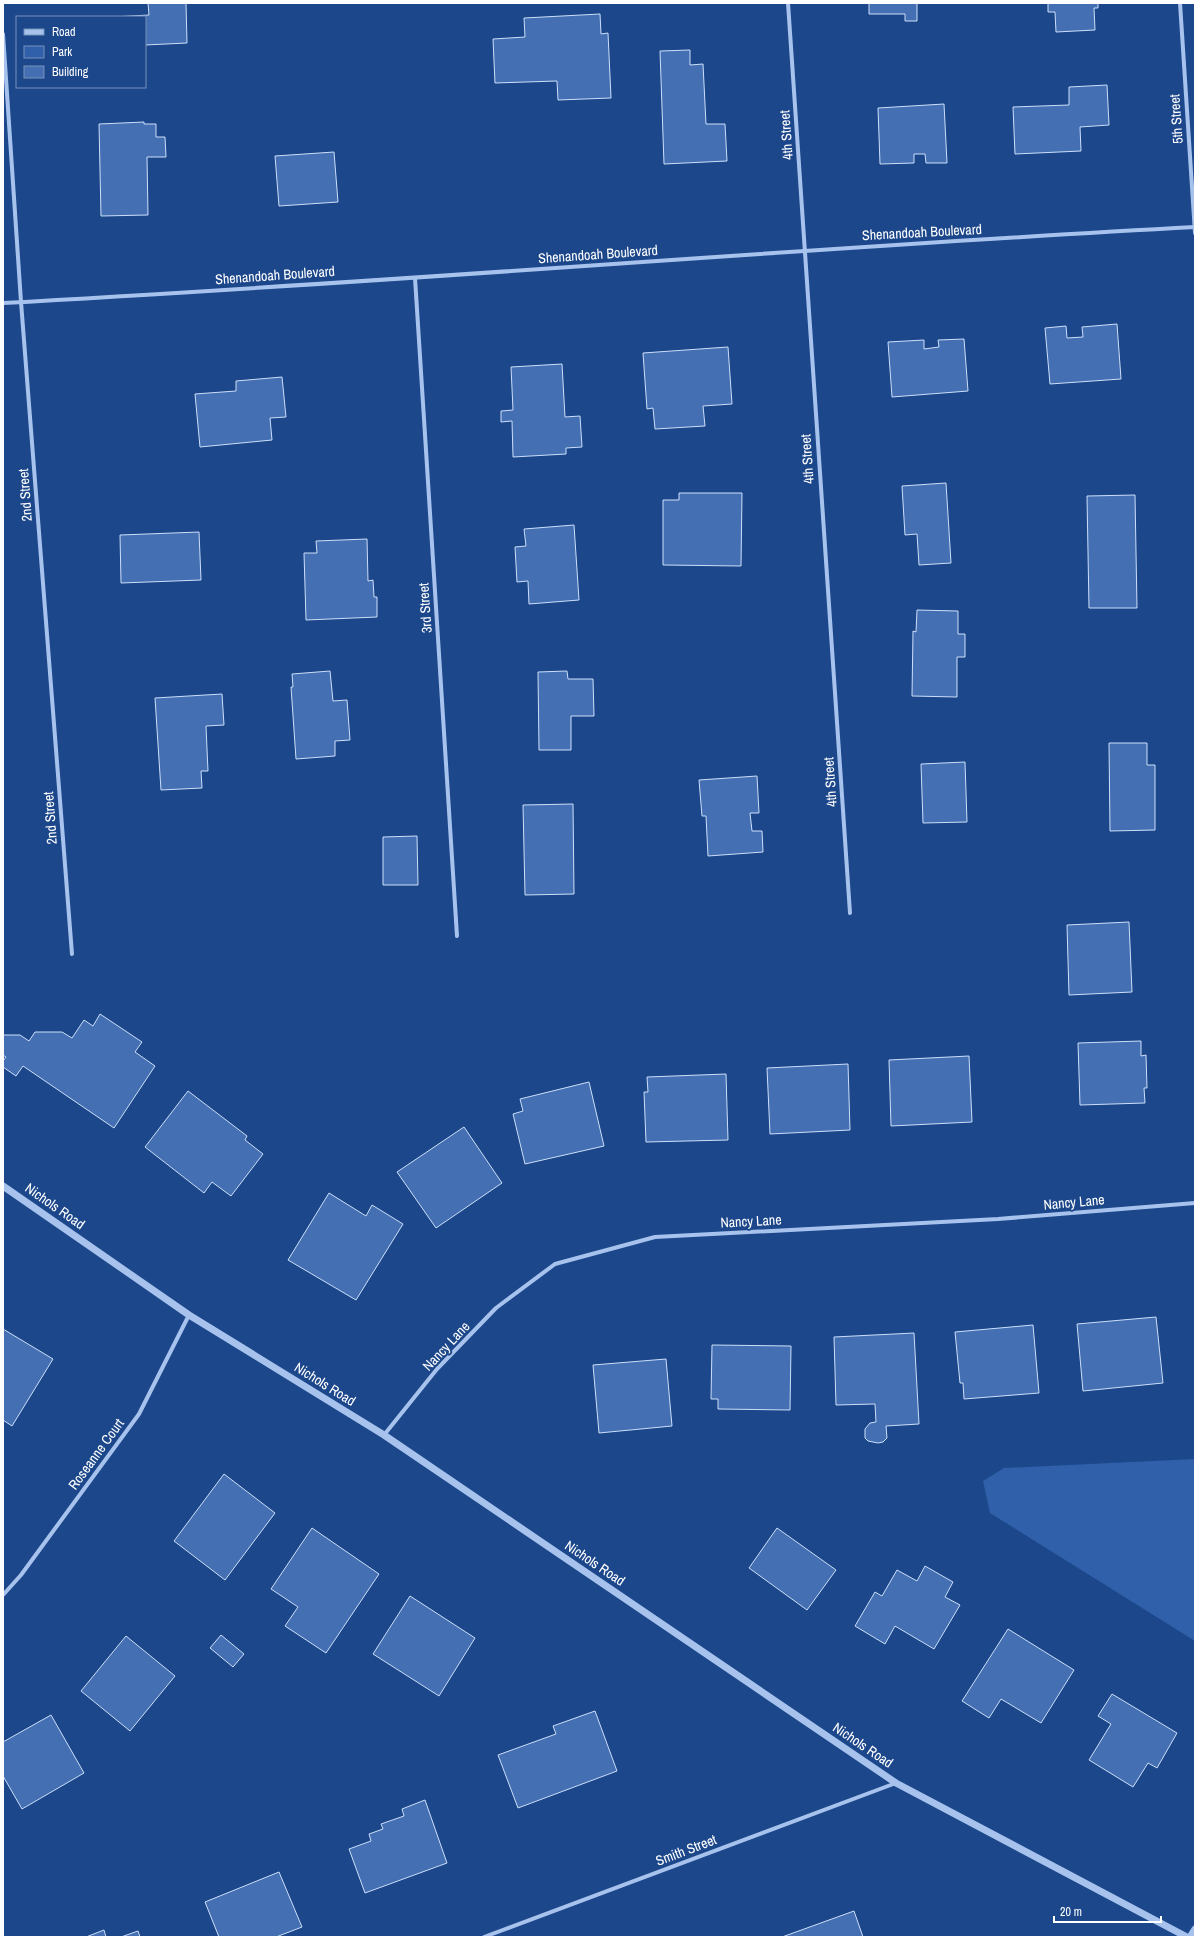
<svg xmlns="http://www.w3.org/2000/svg" width="1198" height="1940" font-family="'Archivo Narrow',sans-serif">
<rect width="100%" height="100%" fill="#1c478b"/>
<path fill="#2f60a9" d="M1195 1459V1641L990 1513 983 1481 1004 1468Z"/>
<g fill="#4470b3" stroke="#ccdff9">
<path d="M148 3H186L187 43 145 45V17H113L149 15Z"/>
<path d="M869 3H917V21H905V14H869Z"/>
<path d="M1048 3H1098V8H1094L1095 30 1056 32 1055 12H1048Z"/>
<path d="M600 14 601 34 608 33 611 98 558 100 557 81 495 83 493 39 525 37 524 18Z"/>
<path d="M690 50V65L703 64 706 124H725L727 161 664 164 660 51Z"/>
<path d="M1107 85 1109 125 1080 127 1081 151 1015 154 1013 107 1069 105V87Z"/>
<path d="M944 104 947 163H926L925 154H914V163L880 164 878 108Z"/>
<path d="M144 122V124H156V137H165L166 157H147L148 215 101 216 99 124Z"/>
<path d="M334 152 338 202 279 206 275 156Z"/>
<path d="M1117 324 1121 379 1050 384 1045 328 1066 326 1067 338 1083 337 1082 327Z"/>
<path d="M964 339 968 391 892 397 888 342 924 340V349L939 347 938 340Z"/>
<path d="M728 347 732 404 703 406 705 426 655 429 653 408 647 409 643 353Z"/>
<path d="M562 364 565 417 580 416 582 447 566 448V454L513 457 512 421 501 422V411L513 410 511 367Z"/>
<path d="M282 377 286 417 270 418 272 440 200 447 195 394 236 391V381Z"/>
<path d="M946 483 951 563 919 565 917 534 905 535 902 486Z"/>
<path d="M679 493H742L741 566 663 565V500H679Z"/>
<path d="M1135 495 1137 608H1089L1087 496Z"/>
<path d="M574 525 579 600 529 604 528 581 517 582 515 547 526 546 524 529Z"/>
<path d="M199 532 201 580 121 583 120 535Z"/>
<path d="M367 539 368 581 373 580 374 597H377V617L306 620 304 553H317L316 541Z"/>
<path d="M917 610 958 611V634H965V657H957V697L912 696 913 631 916 632Z"/>
<path d="M330 671 333 701 347 700 350 740 335 741V756L296 759 291 687H293L292 674Z"/>
<path d="M567 671 568 679H593L594 716H571V750H539L538 672Z"/>
<path d="M222 694 224 725 206 726 208 771H201L202 788 161 790 155 698Z"/>
<path d="M1109 743H1147V765H1155V830L1110 831Z"/>
<path d="M965 762 967 822 923 823 921 764Z"/>
<path d="M757 776 759 813H750L752 831H762L763 852 708 856 706 816H702L699 780Z"/>
<path d="M573 804 574 894 525 895 523 805Z"/>
<path d="M417 836 418 885H383V837Z"/>
<path d="M1129 922 1132 992 1069 995 1067 925Z"/>
<path d="M100 1014 142 1042 135 1052 155 1066 114 1128 23 1066 16 1076 3 1067V1061L6 1057 3 1055V1035H20L29 1041 35 1032H62L72 1038 84 1020 93 1026Z"/>
<path d="M1141 1041V1056L1146 1055 1147 1088H1144L1145 1103 1080 1105 1078 1043Z"/>
<path d="M969 1056 972 1122 891 1126 889 1060Z"/>
<path d="M848 1064 850 1130 770 1134 767 1068Z"/>
<path d="M726 1074 728 1140 646 1142 644 1092H648L647 1077Z"/>
<path d="M589 1082 604 1146 525 1164 513 1114 523 1111 520 1099Z"/>
<path d="M188 1091 247 1136 245 1140 263 1154 231 1196 212 1182 204 1193 145 1147Z"/>
<path d="M464 1127 502 1183 436 1228 397 1172Z"/>
<path d="M329 1193 366 1216 372 1205 403 1224 356 1300 288 1260Z"/>
<path d="M1156 1317 1163 1383 1083 1391 1077 1324Z"/>
<path d="M1033 1325 1039 1393 964 1399 963 1383H960L955 1332Z"/>
<path d="M3 1329 53 1359 12 1426 3 1420Z"/>
<path d="M914 1333 919 1424 886 1426 887 1438 883 1442 878 1443 868 1441 865 1438V1429L870 1423 876 1422 875 1404 836 1405 834 1337Z"/>
<path d="M712 1345 791 1346 790 1410 718 1409V1399H711Z"/>
<path d="M666 1359 672 1426 599 1433 593 1365Z"/>
<path d="M224 1474 275 1513 225 1580 174 1541Z"/>
<path d="M312 1528 379 1574 326 1653 285 1626 298 1607 271 1589Z"/>
<path d="M777 1528 836 1570 807 1610 749 1568Z"/>
<path d="M925 1566 953 1582 945 1597 960 1605 934 1649 895 1626 885 1644 855 1626 875 1592 882 1596 897 1570 917 1581Z"/>
<path d="M410 1596 475 1638 439 1696 373 1654Z"/>
<path d="M1008 1629 1074 1670 1041 1723 1001 1699 989 1718 962 1701Z"/>
<path d="M221 1635 244 1654 233 1667 210 1648Z"/>
<path d="M126 1636 175 1676 130 1731 81 1691Z"/>
<path d="M1112 1694 1177 1733 1157 1768 1148 1763 1133 1787 1089 1760 1111 1724 1098 1716Z"/>
<path d="M595 1711 617 1771 518 1808 498 1755 556 1734 553 1726Z"/>
<path d="M51 1715 84 1773 22 1809 3 1776V1742Z"/>
<path d="M425 1800 447 1863 365 1893 349 1849 371 1841 369 1834 383 1829 381 1824 404 1816 402 1809Z"/>
<path d="M279 1872 302 1927 276 1937H219L205 1902Z"/>
<path d="M854 1911 863 1937H782Z"/>
<path d="M104 1930 106 1937H86Z"/>
<path d="M138 1931 140 1937H121Z"/>
</g>
<g fill="none" stroke-linecap="round" stroke-linejoin="round">
<g stroke="#a7c3ed" stroke-width="4">
<path d="M788 3 850 913"/>
<path d="M1180 3 1195 233"/>
<path d="M3 34 21 302 72 954"/>
<path d="M415 278 457 936"/>
<path d="M3 303C401 282 797 248 1195 227"/>
<path d="M384 1435 437 1369 496 1308 555 1264 655 1237 998 1219 1195 1203"/>
<path d="M3 1595 21 1575 139 1414 189 1315"/>
<path d="M484 1937 896 1783"/>
</g>
<g stroke="#a7c3ed" stroke-width="7">
<path d="M3 1186 189 1315 384 1435 896 1783 1187 1937"/>
<path d="M1190 1937 1195 1929"/>
</g>
</g>
<g text-anchor="middle" stroke-width="4" stroke-linejoin="round" paint-order="stroke">
<g font-size="14" fill="#fff" stroke="#1c478b">
<text transform="translate(1176 119) rotate(-94)" y="5">5th Street</text>
<text transform="translate(786 135) rotate(-94)" y="5">4th Street</text>
<text transform="translate(922 232) rotate(-3)" y="5">Shenandoah Boulevard</text>
<text transform="translate(598 254) rotate(-4)" y="5">Shenandoah Boulevard</text>
<text transform="translate(275 275) rotate(-4)" y="5">Shenandoah Boulevard</text>
<text transform="translate(807 459) rotate(-94)" y="5">4th Street</text>
<text transform="translate(25 495) rotate(-94)" y="5">2nd Street</text>
<text transform="translate(425 608) rotate(-94)" y="5">3rd Street</text>
<text transform="translate(830 782) rotate(-94)" y="5">4th Street</text>
<text transform="translate(50 818) rotate(-94)" y="5">2nd Street</text>
<text transform="translate(1074 1202) rotate(-5)" y="5">Nancy Lane</text>
<text transform="translate(55 1206) rotate(35)" y="5">Nichols Road</text>
<text transform="translate(751 1221) rotate(-3)" y="5">Nancy Lane</text>
<text transform="translate(446 1346) rotate(-47)" y="5">Nancy Lane</text>
<text transform="translate(325 1384) rotate(32)" y="5">Nichols Road</text>
<text transform="translate(96 1454) rotate(-54)" y="5">Roseanne Court</text>
<text transform="translate(595 1563) rotate(34)" y="5">Nichols Road</text>
<text transform="translate(863 1745) rotate(34)" y="5">Nichols Road</text>
<text transform="translate(686 1850) rotate(-21)" y="5">Smith Street</text>
</g>
</g>
<rect width="1198" height="1940" fill="none" stroke="#ffffff" stroke-width="8"/>
<rect x="16" y="16" width="130" height="72" fill="#1c478b" stroke="#7791b9"/>
<rect x="24" y="29" width="20" height="6" fill="#a7c3ed" stroke="#7791b9"/>
<text x="52" y="36" font-size="12" fill="#ffffff">Road</text>
<rect x="24" y="46" width="20" height="12" fill="#2f60a9" stroke="#7791b9"/>
<text x="52" y="56" font-size="12" fill="#ffffff">Park</text>
<rect x="24" y="66" width="20" height="12" fill="#4470b3" stroke="#7791b9"/>
<text x="52" y="76" font-size="12" fill="#ffffff">Building</text>
<path d="M1054 1916v6h107v-6" fill="none" stroke="#ffffff" stroke-width="2"/>
<text x="1060" y="1916" font-size="12" fill="#ffffff" stroke="#1c478b" stroke-width="3" paint-order="stroke">20 m</text>
</svg>
